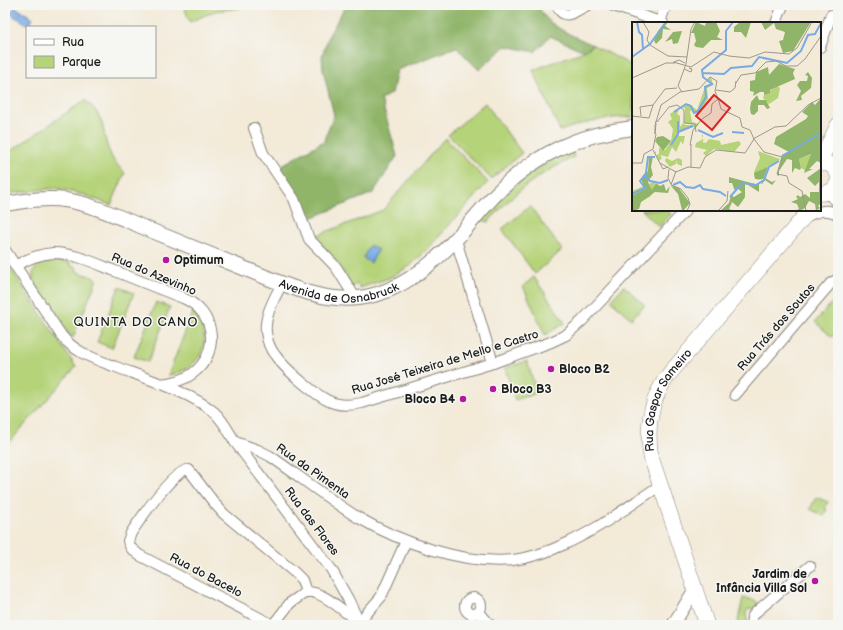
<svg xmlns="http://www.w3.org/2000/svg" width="843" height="630" font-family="'Balsamiq Sans',sans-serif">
<rect width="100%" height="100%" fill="#f6f6f2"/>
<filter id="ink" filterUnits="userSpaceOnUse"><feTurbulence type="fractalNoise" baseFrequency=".025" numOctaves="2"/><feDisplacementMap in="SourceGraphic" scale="8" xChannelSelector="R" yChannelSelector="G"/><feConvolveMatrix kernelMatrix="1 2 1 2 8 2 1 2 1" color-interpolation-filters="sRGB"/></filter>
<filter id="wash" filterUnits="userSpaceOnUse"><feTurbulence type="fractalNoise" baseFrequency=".012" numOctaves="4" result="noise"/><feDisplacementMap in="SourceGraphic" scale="16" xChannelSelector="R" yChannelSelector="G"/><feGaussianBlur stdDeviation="0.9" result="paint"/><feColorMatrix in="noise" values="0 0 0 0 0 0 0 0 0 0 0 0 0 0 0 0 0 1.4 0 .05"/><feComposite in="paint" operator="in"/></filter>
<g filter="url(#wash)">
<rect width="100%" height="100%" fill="#f3ead8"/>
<g fill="#b5d379" stroke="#68784a">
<path d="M183 5H244L240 8 215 11 190 22Z"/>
<path d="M593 45 633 66V117C606 117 585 122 560 131L533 70 584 51Z"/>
<path d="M85 100C108 119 100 130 110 153 113 161 119 167 125 173L111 205 84 195 56 188 5 194V155Z"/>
<path d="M485 103 522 153 491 179 448 135Z"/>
<path d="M445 138 488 182 426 251 410 266 389 278 360 288 357 284 352 287 338 263 315 236 383 210Z"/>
<path d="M572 150 574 157C554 167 534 178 517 193 506 202 498 212 488 222L483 220C494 207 505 193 519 182 535 169 553 159 572 150Z"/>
<path d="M530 206 562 250 535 274 502 229Z"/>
<path d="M642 210H667L671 214 659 227Z"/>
<path d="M5 260 76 367 5 447Z"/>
<path d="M59 261 71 263 70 265 77 268 76 271 97 279 73 338 65 329 33 279C31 263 47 261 59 261Z"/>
<path d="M534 277 565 323 545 335 523 286Z"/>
<path d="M624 286 645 305 631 319 611 300Z"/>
<path d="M119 287 134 293 112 348 97 342Z"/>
<path d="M838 296V330L832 337 815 322Z"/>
<path d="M156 302 170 307 148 362 134 357Z"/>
<path d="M193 312C217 337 201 371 168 375Z"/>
<path d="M527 361 537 393 515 400 505 368Z"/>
<path d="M816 497 828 502 825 508 827 509 824 516 810 509Z"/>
<path d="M743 598 755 600 759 604 754 609H748L746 613 748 625H737Z"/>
</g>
<path fill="#90b569" stroke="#566842" d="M346 5H538C546 27 575 36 593 45L584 51 550 36 535 52 506 46 479 70 456 47 397 70 392 93 381 99 397 156 373 193 306 220 277 168 324 141 334 115 323 70 322 56 329 35Z"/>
<g fill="#79aae4" stroke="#4a6380">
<path d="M15 7 33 18 29 25 10 14Z"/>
<path d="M370 245 378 250 371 263 363 258Z"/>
</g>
</g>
<g filter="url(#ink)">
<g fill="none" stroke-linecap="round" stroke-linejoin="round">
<g stroke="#88837a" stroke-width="12">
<g id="minor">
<path d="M557 5C564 24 577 9 588 5"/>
<path d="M611 5 663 23"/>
<path d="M660 22 666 5"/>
<path d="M776 23 783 5"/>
<path d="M820 47 831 15"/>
<path d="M254 128 263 153 294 199 309 239 336 267 356 299"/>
<path d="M826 193 838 202"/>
<path d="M805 217C816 212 827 207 838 215"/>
<path d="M456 240 493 363"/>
<path d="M5 250 61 335C75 353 95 359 116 367 145 378 190 392 214 412 223 420 229 432 235 442L331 569 348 599 359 622"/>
<path d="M15 266C27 259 39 254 53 253 74 253 95 263 115 271 137 280 160 289 183 298 216 312 221 353 192 374 183 381 171 383 160 384"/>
<path d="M282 283C275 298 264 315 266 332 267 340 270 349 275 355 284 368 319 399 334 403 343 406 353 405 362 403L493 363 551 342 566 335 582 321 686 210"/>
<path d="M735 395 831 283 838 279"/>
<path d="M235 442 258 450 270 456C299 476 327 498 357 517 400 542 463 565 513 560 530 558 550 551 565 544 599 529 630 505 661 485"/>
<path d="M306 592C322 590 344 612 357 621"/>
<circle cx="473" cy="606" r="8"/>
<path d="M479 612 490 625"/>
<path d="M359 622 381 597 406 541"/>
<path d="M273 625 139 555 131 548 128 541 131 533C139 521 176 466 189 470L215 504 224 514 294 572 302 580 306 592"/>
<path d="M273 625 290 603 306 592"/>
<path d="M751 625 752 617 756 612 810 566"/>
</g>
</g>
<g stroke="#88837a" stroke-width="14">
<path id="tertiary" d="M673 625 695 589"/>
</g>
<g stroke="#88837a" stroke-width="16">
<g id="secondary">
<path id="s1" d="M5 204C24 201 46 197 65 200 92 204 119 217 145 228 184 244 223 260 263 276 293 288 325 302 358 298 397 294 430 267 456 239 471 223 485 204 501 189 539 152 581 134 633 128"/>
</g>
</g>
<g stroke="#88837a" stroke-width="16">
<g id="primary">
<path d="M820 161 838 125"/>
<path d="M820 163C829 162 835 167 838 175"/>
<path d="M820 193C829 194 836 189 838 181"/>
<path id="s2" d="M707 625 651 457C646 427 651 397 670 373L810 210"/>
</g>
</g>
<use href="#minor" stroke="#fff" stroke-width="10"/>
<use href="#tertiary" stroke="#fff" stroke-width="12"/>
<use href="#secondary" stroke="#fff" stroke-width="14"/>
<use href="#primary" stroke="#fff" stroke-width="15"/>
</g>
</g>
<g fill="#b5179e" stroke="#f6f6f2" stroke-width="1.5">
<circle cx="166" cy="260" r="4"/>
<circle cx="551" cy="369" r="4"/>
<circle cx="493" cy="389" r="4"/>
<circle cx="463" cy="399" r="4"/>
<circle cx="815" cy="581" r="4"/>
</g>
<g text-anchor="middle" stroke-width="3" stroke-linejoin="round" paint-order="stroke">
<g font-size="12" font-weight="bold" fill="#1c1c1c" stroke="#f6f6f2" text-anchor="start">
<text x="174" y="264">Optimum</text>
<text x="559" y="373">Bloco B2</text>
<text x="501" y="393">Bloco B3</text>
<text x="455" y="403" text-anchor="end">Bloco B4</text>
<text x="807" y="578" text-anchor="end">Jardim de<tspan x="807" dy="14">Infância Villa Sol</tspan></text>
</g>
<g font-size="12" fill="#1c1c1c" stroke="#f6f6f2">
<text transform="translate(154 274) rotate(23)" y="4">Rua do Azevinho</text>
<text dy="4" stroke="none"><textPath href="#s1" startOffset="352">Avenida de Osnabruck</textPath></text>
<text transform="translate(776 327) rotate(-49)" y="4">Rua Trás dos Soutos</text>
<text transform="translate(445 362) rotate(-17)" y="4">Rua José Teixeira de Mello e Castro</text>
<text dy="4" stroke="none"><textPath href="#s2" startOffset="239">Rua Gaspar Sameiro</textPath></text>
<text transform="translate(313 471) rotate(35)" y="4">Rua da Pimenta</text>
<text transform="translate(312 521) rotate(53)" y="4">Rua das Flores</text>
<text transform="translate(206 575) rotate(28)" y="4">Rua do Bacelo</text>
</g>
<g font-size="13" letter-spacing="1" fill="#1c1c1c" stroke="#f6f6f2">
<text x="136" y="326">QUINTA DO CANO</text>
</g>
</g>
<g transform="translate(632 22)">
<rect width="189" height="189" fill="#f3ead8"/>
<path d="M79 55 81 63 75 66 76 77 68 90 62 92 59 88 58 90 60 100 67 102 62 108V105L54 106 47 111V114H53L51 123 49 119 44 130 40 125 36 135 28 133 30 136 27 139 23 131 24 128V133L27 132V126L33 128 39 119 41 107 36 100 40 97 38 92 48 85 45 92 48 94V105L51 101 53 103H63L52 101 53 86 49 85 57 82 65 88 73 65 79 62 75 58ZM145 64 148 66 146 76 137 82 131 76 132 73ZM70 113H71V118L73 117 70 120 74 121 77 117 88 119 89 123 107 119 109 122 102 130 82 127 74 134 71 131 75 128 63 125 64 121 71 117ZM126 129 148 137 144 142 136 144 132 156 128 158 123 157 122 150 128 136ZM180 132 175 144 174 149 169 146 167 137ZM34 136 40 139 46 136 50 138V144L45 142 44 138V142L38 145 33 139ZM24 159 19 174 9 180 4 189H0V169Z" fill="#b5d379"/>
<path d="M33 0H36L33 4 39 8 31 7 30 16 24 22 22 19 26 9ZM64 0 73 4 74 0H84L88 9 85 15 91 18H79L71 26 64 25 62 23 64 19 62 11H59ZM108 0H119L114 16 109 10H102V5ZM129 0H179L161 29 151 31 147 19 151 18 153 10 144 7 142 1 133 8ZM50 9 46 21 41 22 40 17 33 20 41 10ZM147 42 163 47 161 51 163 57 138 68V71L132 73V70H128L121 74 122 70 118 69V59L123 58 124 50 136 45 137 53ZM176 50 180 56 179 66 169 74 170 78 164 79 169 69 165 63 168 59H175L176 54 173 53ZM125 73 127 78H134L138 86 135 87 132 83H126V89L122 93 119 92 118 87 119 80ZM189 76V141L185 139 177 147H181L172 151 179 132 167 137 169 146 168 148 163 146 160 151V138L155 137 147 149V154L145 153 150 133 157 130 142 122 144 115 174 97 176 94 170 90 180 80 183 83ZM31 114 39 119 31 129 23 119 25 115ZM21 134 19 145 21 153 16 159 17 163 20 168 24 161 28 164 32 162 34 169 38 164 36 171 23 170 9 180 7 187 0 189V174L13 167 9 157 16 149 17 135ZM136 145 131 157H123L122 151ZM189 146V181L186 184 188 186 184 189 183 182 177 179 173 186 168 189H162L167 187 165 182 159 180 166 177 164 175 166 173 168 175 173 172 178 176V170H187V160L183 164 175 156ZM97 155 123 162H129L133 156 140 160 144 158 140 163 133 158 130 162H127V170L113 161V175L109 181 106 185 100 180 97 187 103 189H88L97 181 99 173 102 175 110 170 106 167 109 162 103 169 100 161H97ZM39 164 46 165 58 181 52 188H50L46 172Z" fill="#90b569"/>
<path fill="none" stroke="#79aae4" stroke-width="2" d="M5 0 7 10 10 13 11 27M0 35 18 22 34 0M70 51 92 52 99 46 120 44 127 35 155 41 169 29 176 13 183 12 189 1M42 90 54 82 59 84 62 91 66 89 74 75 73 65 80 62 71 55 70 48 94 28V9L101 0M66 108 81 115 91 111M46 110 61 104M100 110 112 111M39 123 46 112V99M150 134 189 111M12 153 18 159 28 161 36 158M41 163 48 160 54 165 62 166 68 163 71 167 88 170 94 174M0 172 13 166 8 159 14 151 16 135H23M98 175 110 161 124 163 132 158 137 145 147 139"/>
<path fill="none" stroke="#9d988d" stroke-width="1" d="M11 0 17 10 15 18 18 23 36 34 55 35M41 40 59 45 82 30 97 34 117 36 133 30 157 32 165 26 180 0M42 40 47 38 53 41M52 47 59 50 60 47 57 46M0 56 34 41H43M104 61 109 53 123 51 134 40 144 39 154 44H165L173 37 189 14M84 68 98 70 103 66 104 59M50 70 46 64 54 42 59 7 63 0M86 76 89 87 108 96 110 105 118 108 122 117M0 94 17 96 21 83M9 94 8 85 21 83 33 67 45 66M24 99 23 104V112L24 101M24 100 29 83 48 70 67 67 78 55 85 59 83 69M25 100 37 85 45 83 52 88V101L63 102 64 110M121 117 143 105 154 104 176 83 189 76M122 117 132 130 150 135 145 152 155 154 157 161 170 169 174 189M59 122V145M58 123 61 108 70 97 79 91 80 82 86 77 83 69M21 128 31 147 36 145M0 141H10L12 132 21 127 24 112M28 141 44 150M56 145 68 146 73 135 84 128 113 131 122 117M37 147 36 156 39 162M44 149 39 163 49 167 56 176 58 182 55 189M44 150 56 145M86 189 95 179 96 169"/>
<path fill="#d62828" fill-opacity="0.15" stroke="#d62828" stroke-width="2" d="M82 73 98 86 80 108 64 94Z"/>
<rect width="189" height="189" fill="none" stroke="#1c1c1c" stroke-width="2"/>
</g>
<rect width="843" height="630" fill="none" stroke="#f6f6f2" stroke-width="20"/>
<rect x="26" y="26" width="130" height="52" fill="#f6f6f2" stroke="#9f9f9c"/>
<rect x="34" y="39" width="20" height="6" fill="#ffffff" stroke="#9f9f9c"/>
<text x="62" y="46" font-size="12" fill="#1c1c1c">Rua</text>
<rect x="34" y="56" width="20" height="12" fill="#b5d379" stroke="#9f9f9c"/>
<text x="62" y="66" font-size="12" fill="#1c1c1c">Parque</text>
</svg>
